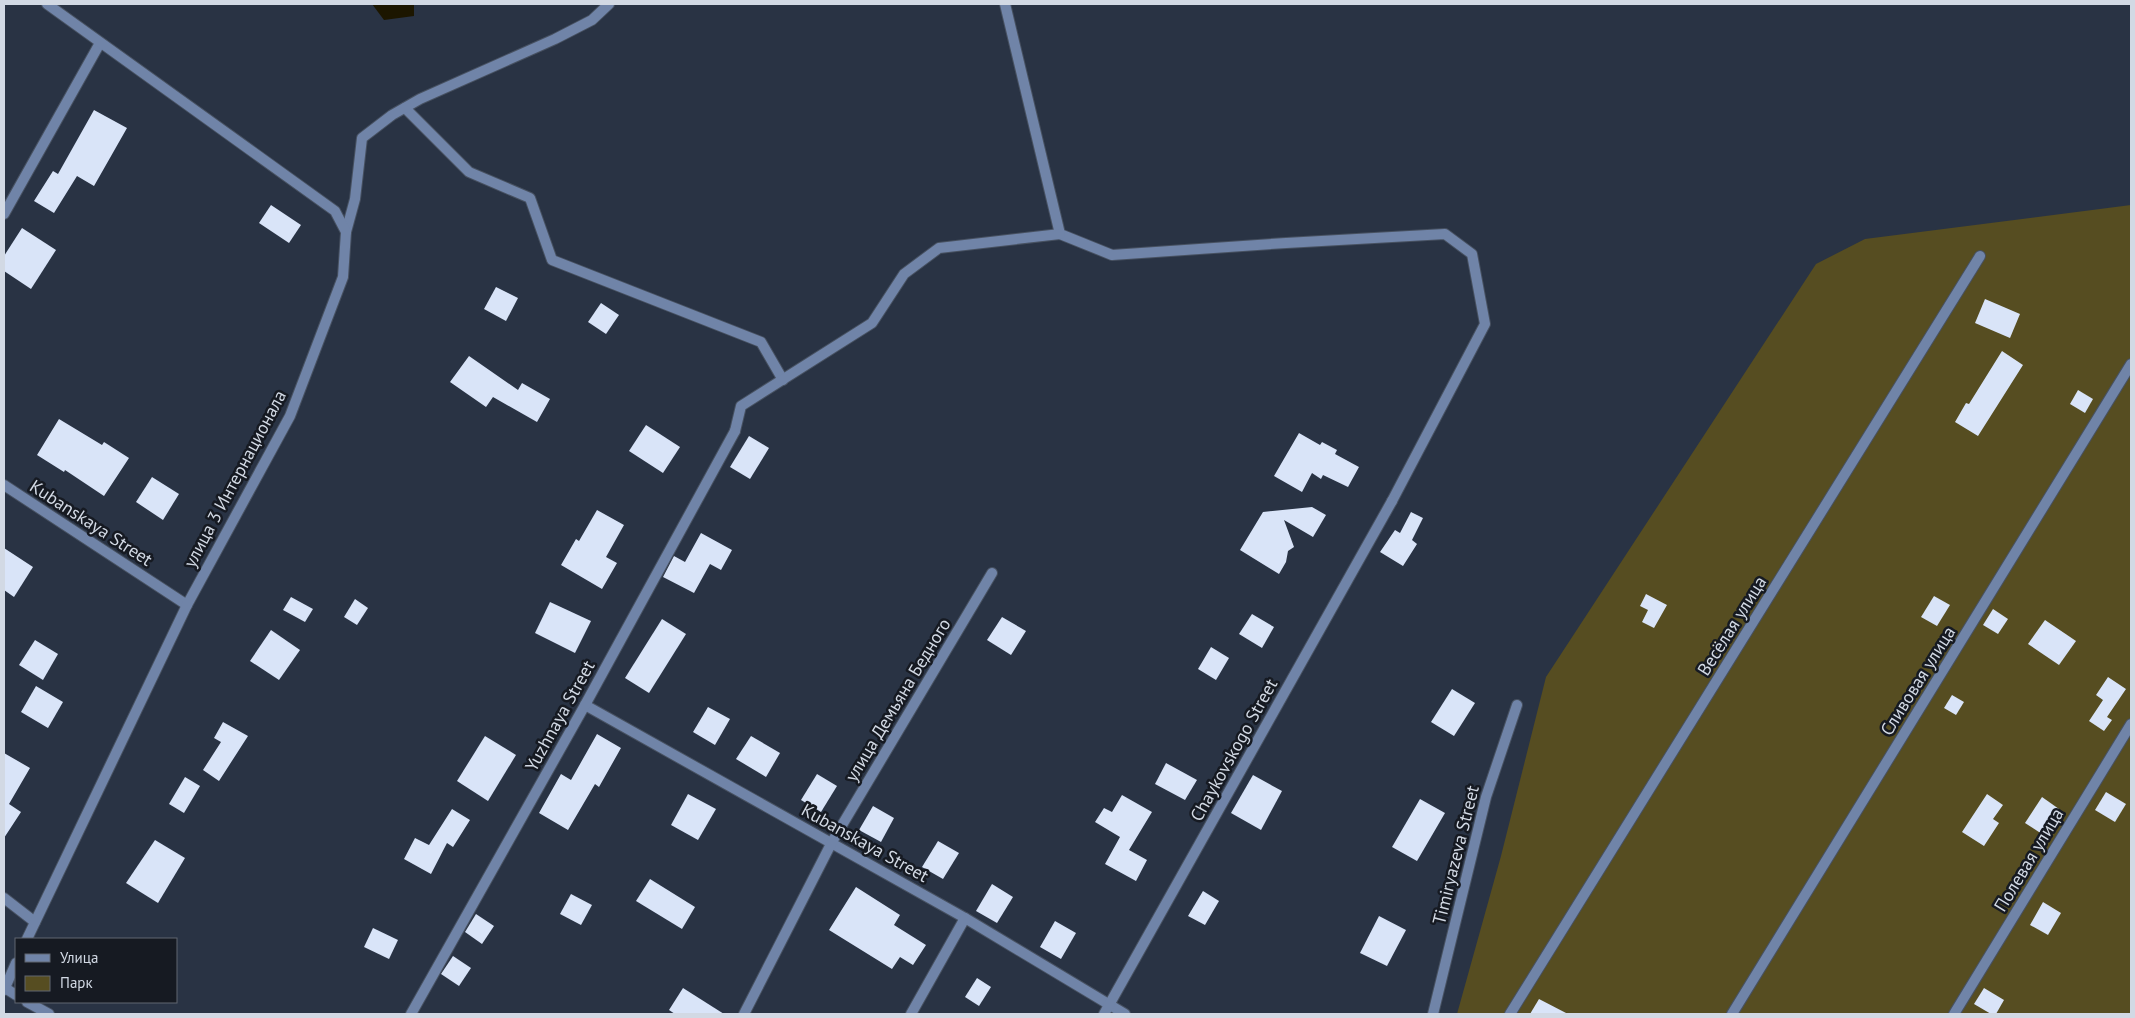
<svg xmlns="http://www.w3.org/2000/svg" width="2135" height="1018" font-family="'PT Sans',sans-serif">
<rect width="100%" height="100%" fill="#293344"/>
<path fill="#564d21" d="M2131 205V1014H1457L1501 856 1546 677 1816 264 1865 239Z"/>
<path fill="#1c1600" d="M372 4H414V16L384 20Z"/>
<g fill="#d9e4f8">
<path d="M94 110 127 128 94 186 77 176 54 213 34 201 53 171 58 174Z"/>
<path d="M271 205 301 225 289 243 259 223Z"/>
<path d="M22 228 56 250 31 289 4 271V256Z"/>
<path d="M496 287 518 298 506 321 484 309Z"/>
<path d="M1985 299 2020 314 2010 338 1975 323Z"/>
<path d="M601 303 619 315 606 334 588 322Z"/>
<path d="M2002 351 2023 365 1978 436 1955 422 1966 403 1969 404Z"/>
<path d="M469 356 518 390 522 383 550 399 537 422 493 397 486 407 450 382Z"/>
<path d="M2078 390 2093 399 2085 413 2070 404Z"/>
<path d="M59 419 102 445 104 442 129 458 104 496 65 470 64 472 37 455Z"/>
<path d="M646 425 680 447 663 473 629 451Z"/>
<path d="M1299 433 1320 445 1322 442 1337 450 1335 454 1359 467 1348 487 1323 475 1321 479 1312 473 1302 492 1274 476Z"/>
<path d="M749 436 769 448 750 479 730 467Z"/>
<path d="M152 477 179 494 163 520 136 502Z"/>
<path d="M1312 507 1326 515 1313 537 1284 520 1294 547 1288 551 1286 562 1279 574 1240 550 1263 512Z"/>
<path d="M597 510 624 525 606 557 617 563 602 589 561 565 576 539 579 541Z"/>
<path d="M1411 512 1423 518 1412 540 1417 544 1403 566 1380 552 1395 530 1400 533Z"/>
<path d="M701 533 732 550 721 570 710 564 694 593 663 577 674 556 685 562Z"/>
<path d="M4 548 33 567 14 597 4 590Z"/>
<path d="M1646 594 1667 605 1654 628 1642 622 1648 610 1640 606Z"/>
<path d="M1934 596 1950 605 1937 626 1921 617Z"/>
<path d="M291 597 313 609 305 622 283 610Z"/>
<path d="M355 599 368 608 357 625 344 617Z"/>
<path d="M550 602 591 621 575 653 535 633Z"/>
<path d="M1993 609 2008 619 1998 634 1983 625Z"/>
<path d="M1252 614 1274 627 1262 648 1239 634Z"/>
<path d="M1002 617 1026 631 1011 655 987 640Z"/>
<path d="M662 619 686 634 649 693 625 678Z"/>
<path d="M2045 620 2076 641 2059 665 2028 644Z"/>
<path d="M271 630 300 650 279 680 250 661Z"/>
<path d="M35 640 58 654 43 680 19 665Z"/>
<path d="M1211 647 1229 658 1216 680 1198 669Z"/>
<path d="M2108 677 2126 689 2107 717 2112 720 2104 731 2089 721 2103 700 2096 695Z"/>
<path d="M36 686 63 702 48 728 21 712Z"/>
<path d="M1452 689 1475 703 1454 736 1431 722Z"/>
<path d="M1952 695 1964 702 1956 715 1944 708Z"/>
<path d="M708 707 730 719 715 745 693 732Z"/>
<path d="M223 722 248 736 219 781 203 770 221 742 214 738Z"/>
<path d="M597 734 621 748 599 787 595 784 568 830 539 813 561 774 571 780Z"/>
<path d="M485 736 516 755 488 801 457 781Z"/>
<path d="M751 736 780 753 766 777 736 759Z"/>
<path d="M4 753 30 768 9 804 21 812 4 838Z"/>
<path d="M1166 763 1197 780 1185 800 1155 784Z"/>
<path d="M817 774 837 786 821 812 801 800Z"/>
<path d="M1253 775 1282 791 1261 830 1231 813Z"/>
<path d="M185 777 200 786 184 813 169 804Z"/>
<path d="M2106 792 2126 804 2115 822 2095 810Z"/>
<path d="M688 794 716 809 698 840 671 825Z"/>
<path d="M1987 794 2003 805 1993 819 1999 823 1984 846 1962 832Z"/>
<path d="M1122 795 1152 812 1129 850 1147 860 1136 881 1105 864 1120 837 1095 822 1104 808 1112 812Z"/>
<path d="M2042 797 2059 809 2042 834 2025 823Z"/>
<path d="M1420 799 1445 813 1417 861 1392 847Z"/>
<path d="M873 806 894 818 881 842 859 830Z"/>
<path d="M452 809 470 820 453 847 447 843 431 874 404 859 415 838 429 845Z"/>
<path d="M155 840 185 858 158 903 126 883Z"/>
<path d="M938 841 959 853 943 879 922 867Z"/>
<path d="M650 879 695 907 682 929 636 901Z"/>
<path d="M992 884 1013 897 997 923 976 911Z"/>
<path d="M856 887 900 915 894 925 926 945 913 965 900 957 892 969 829 930Z"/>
<path d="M1203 891 1219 901 1205 925 1188 916Z"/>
<path d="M571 894 592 905 581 925 560 914Z"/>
<path d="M2043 902 2061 913 2048 935 2030 925Z"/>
<path d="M476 914 494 926 482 944 465 932Z"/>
<path d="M1379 916 1406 930 1387 966 1360 953Z"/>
<path d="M1055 921 1076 933 1061 959 1040 947Z"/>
<path d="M373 928 398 940 389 959 364 947Z"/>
<path d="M453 956 471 968 459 986 441 974Z"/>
<path d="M977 978 991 987 979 1006 965 997Z"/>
<path d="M683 988 724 1014H675L669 1010Z"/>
<path d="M1984 988 2004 1000 1996 1014H1991L1974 1004Z"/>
<path d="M1539 999 1568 1014H1530Z"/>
</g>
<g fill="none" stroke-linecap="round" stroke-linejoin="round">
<g stroke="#475161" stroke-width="12">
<g id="service">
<path d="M1005 4 1060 234 1112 255 1286 243 1445 234 1472 254 1485 324 1392 501"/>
<path d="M405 108 469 172 530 198 552 260 761 342 783 380"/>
<path d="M346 232 355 199 362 138 392 115 420 99 555 39 592 20 609 4"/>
<path d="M735 431 741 406 872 323 904 274 939 248 1060 234"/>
</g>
</g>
<g stroke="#475161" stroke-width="12">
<g id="minor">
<path d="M4 214 100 43"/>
<path d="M4 485 187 605"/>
<path d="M585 705 965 918 1125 1014"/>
<path d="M4 898 35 922"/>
<path d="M27 939 187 605 290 416 343 277 346 232 335 211 47 4"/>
<path d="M5 988 16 995"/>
<path d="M4 990 16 963"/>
<path d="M27 1002 49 1014"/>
<path d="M411 1014 585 705 735 431"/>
<path d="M744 1014 832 842 992 573"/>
<path d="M911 1014 965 918"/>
<path d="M1104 1014 1392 501"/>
<path d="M1433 1014 1486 797 1517 705"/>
<path d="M1510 1014 1980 256"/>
<path d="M1732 1014 2131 364"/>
<path d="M1954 1014 2131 724"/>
</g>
</g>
<use href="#service" stroke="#7084a8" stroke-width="10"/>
<use href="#minor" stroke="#7084a8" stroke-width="10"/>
</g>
<g text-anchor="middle" stroke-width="5" stroke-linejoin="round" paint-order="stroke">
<g font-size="18" fill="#d2d9e4" stroke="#161a22">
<text transform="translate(235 479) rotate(-62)" y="6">улица 3 Интернационала</text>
<text transform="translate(91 523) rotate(33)" y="6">Kubanskaya Street</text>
<text transform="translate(1732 626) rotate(-58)" y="6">Весёлая улица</text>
<text transform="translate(1918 681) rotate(-58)" y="6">Сливовая улица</text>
<text transform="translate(898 700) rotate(-59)" y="6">улица Демьяна Бедного</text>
<text transform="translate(560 716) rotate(-61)" y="6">Yuzhnaya Street</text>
<text transform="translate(1234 750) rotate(-61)" y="6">Chaykovskogo Street</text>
<text transform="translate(865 843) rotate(29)" y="6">Kubanskaya Street</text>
<text transform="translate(1456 855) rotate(-76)" y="6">Timiryazeva Street</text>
<text transform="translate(2029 860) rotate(-59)" y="6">Полевая улица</text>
</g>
</g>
<rect width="2135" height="1018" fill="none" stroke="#d2d9e4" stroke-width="10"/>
<rect x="15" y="938" width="162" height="65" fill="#161a22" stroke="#616670"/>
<rect x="25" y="954" width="25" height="8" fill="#7084a8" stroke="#616670"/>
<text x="60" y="963" font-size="15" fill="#d2d9e4">Улица</text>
<rect x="25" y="976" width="25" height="15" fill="#564d21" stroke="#616670"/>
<text x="60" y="988" font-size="15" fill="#d2d9e4">Парк</text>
</svg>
